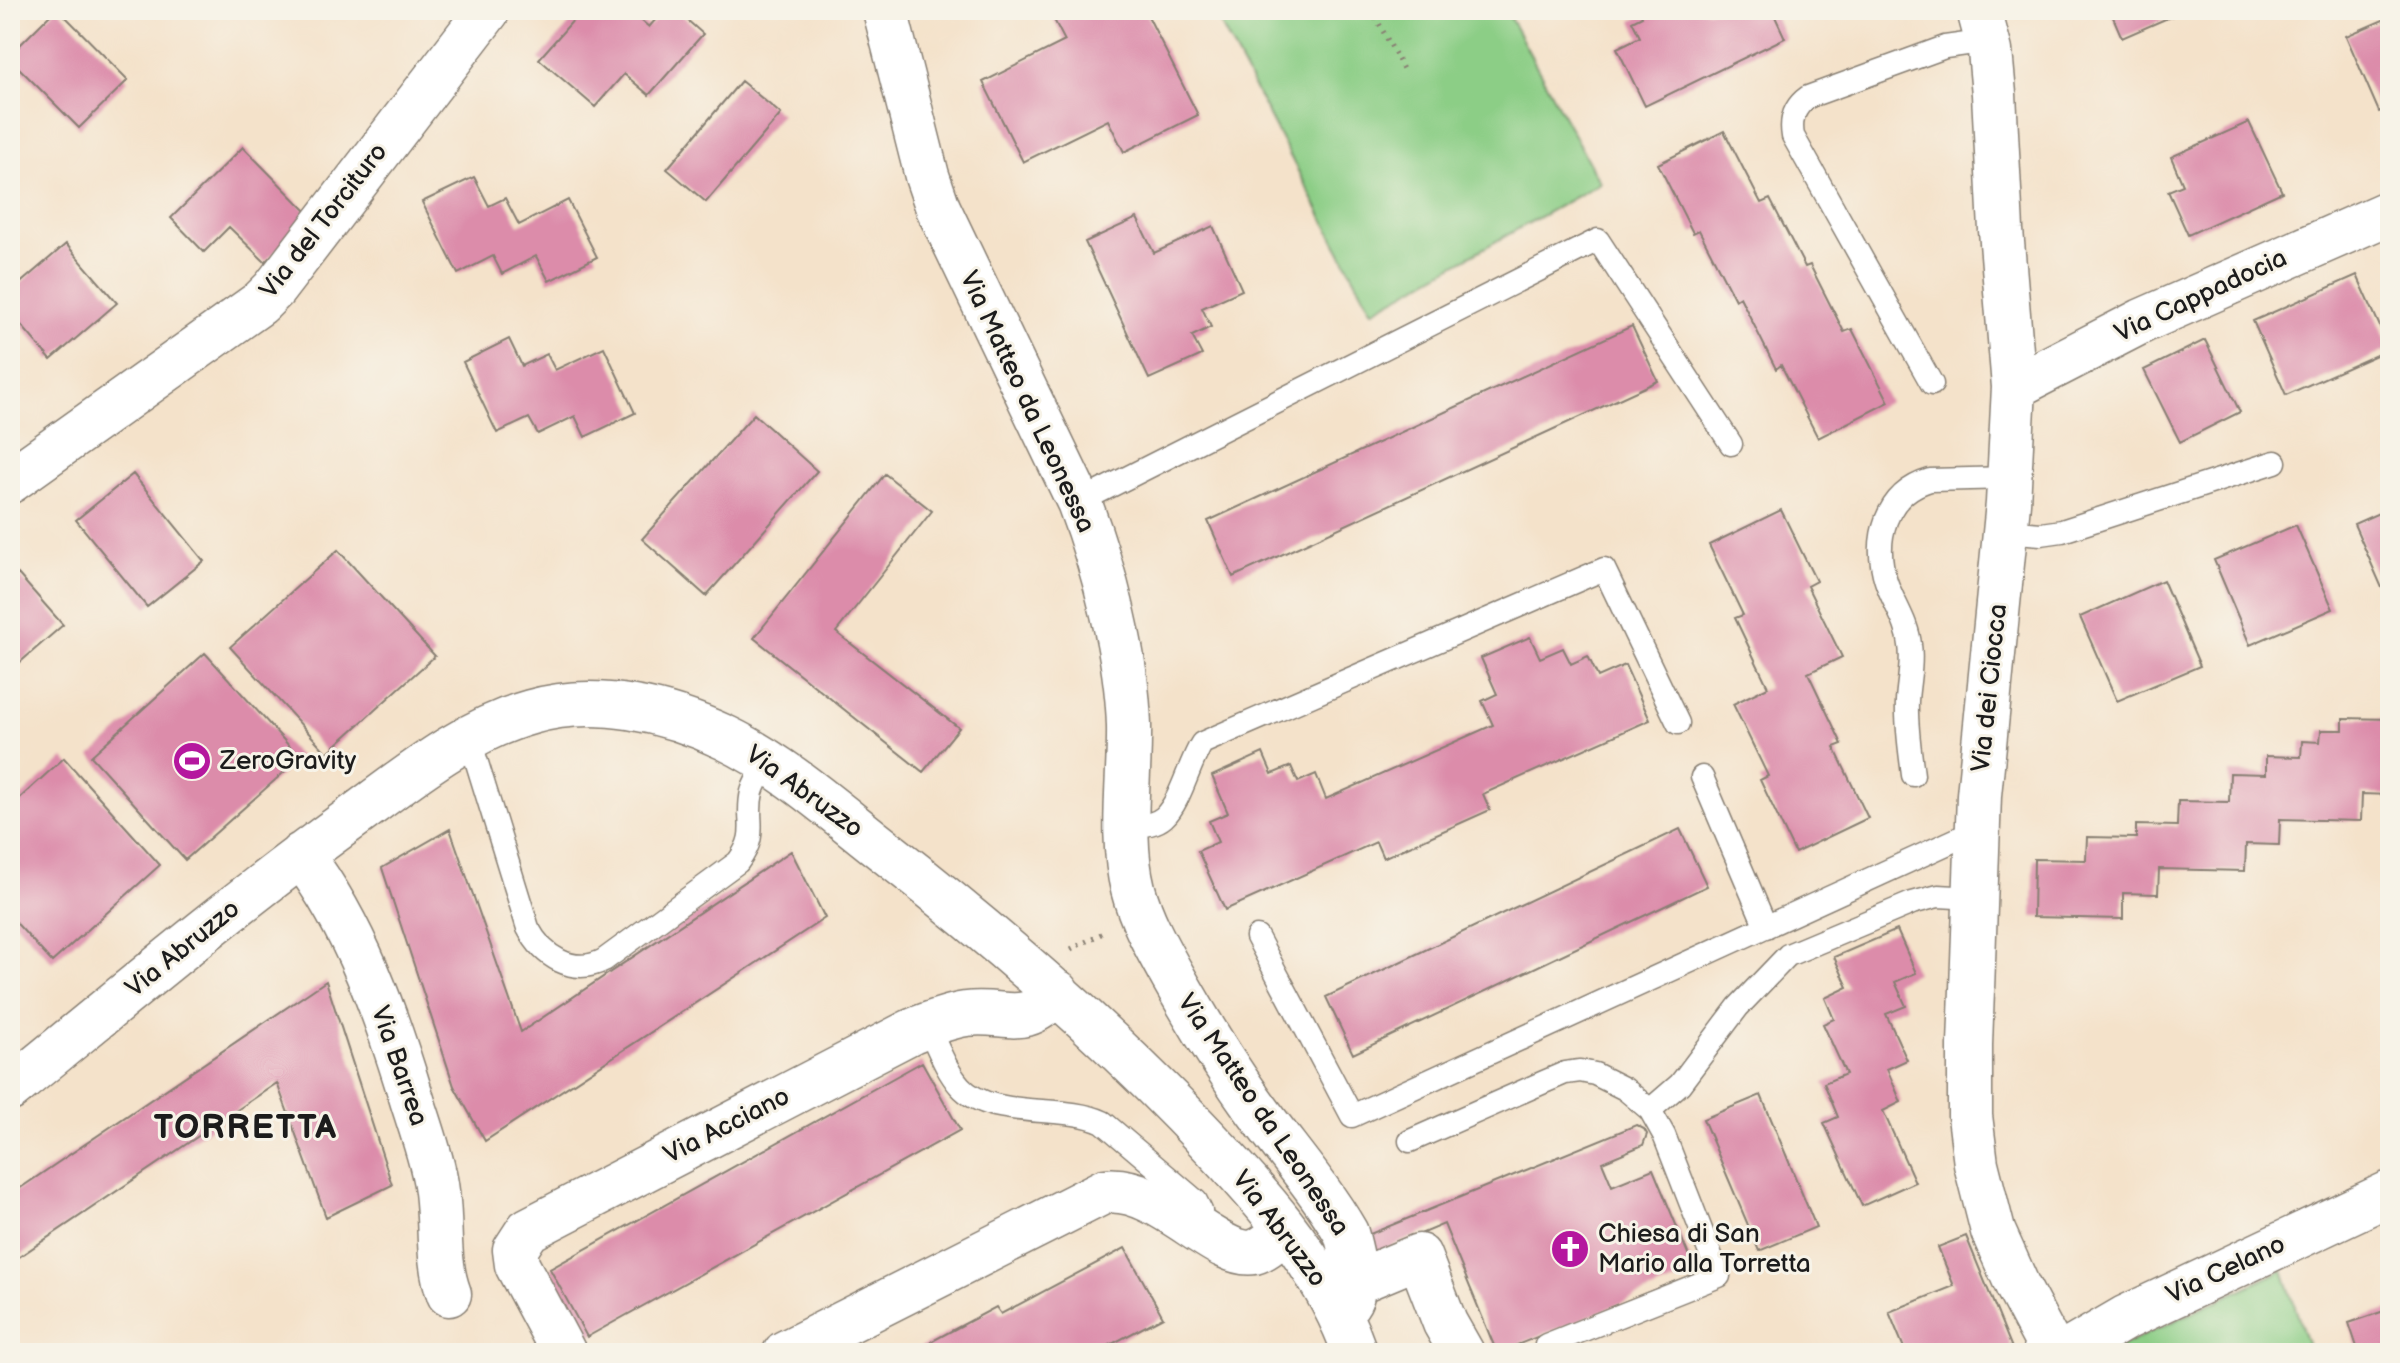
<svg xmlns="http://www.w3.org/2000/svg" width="2400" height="1363" viewBox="0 0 2400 1363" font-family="'Balsamiq Sans',sans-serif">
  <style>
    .green { fill: #8cce86; stroke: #547551; stroke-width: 2 }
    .building { fill: #dc8caa }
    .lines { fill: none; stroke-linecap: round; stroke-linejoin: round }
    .lane-casing { stroke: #887f73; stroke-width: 25 }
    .street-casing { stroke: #887f73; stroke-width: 47 }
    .path { stroke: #887f73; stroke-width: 5; stroke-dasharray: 2 6; stroke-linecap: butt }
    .lane { stroke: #fff; stroke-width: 22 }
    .street { stroke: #fff; stroke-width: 44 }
    .labels { text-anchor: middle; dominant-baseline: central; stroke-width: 6; stroke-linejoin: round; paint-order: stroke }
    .street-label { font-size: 26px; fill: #1c1c1c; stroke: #f7f3e8 }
    .poi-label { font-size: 26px; fill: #1c1c1c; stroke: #f7f3e8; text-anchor: start }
    .district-label { font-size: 34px; font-weight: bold; letter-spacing: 2px; fill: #1c1c1c; stroke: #f7f3e8 }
  </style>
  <rect width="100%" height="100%" fill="#f7f3e8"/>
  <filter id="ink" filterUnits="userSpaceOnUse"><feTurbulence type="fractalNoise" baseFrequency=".0125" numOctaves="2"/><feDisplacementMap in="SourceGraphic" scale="16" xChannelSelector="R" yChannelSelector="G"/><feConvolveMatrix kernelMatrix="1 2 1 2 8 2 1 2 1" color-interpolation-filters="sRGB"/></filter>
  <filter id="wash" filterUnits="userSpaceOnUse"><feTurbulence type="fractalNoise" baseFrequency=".006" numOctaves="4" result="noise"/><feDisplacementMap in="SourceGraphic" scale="32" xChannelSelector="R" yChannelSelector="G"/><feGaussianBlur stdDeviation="1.8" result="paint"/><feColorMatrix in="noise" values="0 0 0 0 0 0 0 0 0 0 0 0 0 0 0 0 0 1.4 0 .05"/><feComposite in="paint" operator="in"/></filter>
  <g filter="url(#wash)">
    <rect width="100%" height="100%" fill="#f4e2ca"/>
    <!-- green -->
    <path class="green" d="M1213 10H1506L1600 183 1372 311Z
      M2283 1270 2310 1353H2108L2119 1347Z"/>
    <g id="blocks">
      <!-- building -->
      <path class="building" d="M55 10H59L128 80 79 128 10 59V55Z
        M582 10H629L649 27 664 10H676L703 34 649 95 624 74 595 107 539 59Z
        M1049 10H1145L1198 115 1124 152 1108 120 1023 162 983 82 1065 41Z
        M1640 10H1772L1785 38 1645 106 1617 48 1640 37 1632 21 1642 16Z
        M2110 10H2186L2122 38Z
        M2390 17V107L2379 112 2346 36Z
        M741 81 781 114 706 202 667 169Z
        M2249 122 2282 192 2188 235 2168 191 2183 185 2171 157Z
        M1724 131 1761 203 1770 199 1805 267 1810 265 1844 332 1852 329 1889 402 1818 438 1781 365 1776 369 1740 297 1735 300 1699 230 1693 233 1658 164Z
        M243 147 311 216 265 262 229 227 204 252 171 218Z
        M474 177 489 206 505 198 519 225 568 200 597 257 549 281 536 256 502 274 493 256 458 274 422 202Z
        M1137 218 1154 253 1213 226 1242 290 1202 308 1211 327 1192 336 1202 355 1149 379 1085 242Z
        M66 244 117 303 51 360 10 312V292Z
        M2357 275 2390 349 2286 395 2253 321Z
        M1632 326 1658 381 1233 577 1208 521Z
        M509 339 522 366 547 354 555 370 604 347 635 413 585 437 575 416 538 434 529 418 497 433 463 362Z
        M2205 340 2240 412 2180 442 2144 370Z
        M754 414 817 471 706 596 642 539Z
        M133 474 204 561 147 607 76 520Z
        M885 474 932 511 836 632 959 728 923 772 754 638Z
        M2390 508V584L2382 588 2354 524Z
        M1781 510 1816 581 1807 586 1842 657 1808 673 1842 744 1834 747 1868 818 1795 853 1760 780 1768 776 1733 704 1768 687 1735 618 1743 615 1709 545Z
        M2296 525 2333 609 2250 645 2214 560Z
        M338 550 435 656 327 753 230 647Z
        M18 574 63 625 10 671V582Z
        M2163 580 2200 666 2117 701 2080 617Z
        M1530 637 1540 658 1563 648 1571 664 1588 656 1598 677 1625 665 1650 720 1483 794 1490 810 1383 858 1376 842 1225 910 1198 851 1218 842 1209 821 1228 813 1212 776 1263 753 1272 774 1291 766 1298 782 1316 774 1326 799 1493 725 1482 701 1497 694 1481 658Z
        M205 653 300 758 185 860 91 756Z
        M2343 718 2390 719V795L2362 794 2361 821 2280 819 2279 845 2246 844 2245 871 2159 869 2158 894 2123 893V919L2033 917 2034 859 2086 860 2087 837 2136 838V825L2177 826 2178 801 2229 802 2230 773 2266 774V756L2301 757 2302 741 2320 742 2321 730H2343Z
        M64 758 160 865 52 962 10 916V807Z
        M450 829 521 1032 791 851 825 918 485 1141 454 1086 382 868Z
        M1680 829 1707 886 1353 1054 1326 997Z
        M1897 930 1916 973 1895 982 1906 1006 1886 1014 1907 1060 1887 1069 1901 1102 1883 1111 1915 1182 1862 1206 1824 1123 1838 1117 1824 1083 1846 1074 1823 1024 1834 1019 1825 998 1848 987 1834 957Z
        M326 981 392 1185 326 1217 277 1083 10 1263V1195Z
        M922 1062 960 1130 587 1337 550 1269Z
        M1761 1095 1816 1227 1759 1251 1703 1119Z
        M1636 1125 1644 1129 1647 1134 1643 1145 1602 1162 1612 1186 1653 1169 1696 1273 1497 1353 1444 1224 1373 1254 1365 1236Z
        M1966 1236 2014 1353H1906L1889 1312 1954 1286 1938 1247Z
        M1125 1248 1163 1317 1095 1353H910L996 1307 1001 1314Z
        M2390 1309V1353H2359L2349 1323Z"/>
    </g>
  </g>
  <g filter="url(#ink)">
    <use href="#blocks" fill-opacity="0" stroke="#887f73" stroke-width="2"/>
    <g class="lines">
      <!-- lane casing -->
      <g class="lane-casing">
        <path id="lane" d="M1932 384 1793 136C1790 119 1794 107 1808 97L1945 47 1988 41
          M1079 502 1598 240 1731 444
          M2005 531 2041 534 2062 531 2275 462
          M469 737 528 928C543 957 573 976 604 960L738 862C760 832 745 821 752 792 755 781 762 771 768 762
          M1913 775C1910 750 1906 726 1907 701 1908 682 1913 664 1910 645 1908 622 1893 603 1886 581 1873 540 1885 493 1930 480L2010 478
          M1702 777 1766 927
          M1127 826C1140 825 1154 826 1164 817 1181 801 1189 763 1202 743L1604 569 1678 723
          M1257 937 1352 1116 1977 830
          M927 1025C937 1045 945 1069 960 1086 991 1121 1062 1103 1103 1122L1196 1201 1201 1211 1194 1226
          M1650 1110 1680 1084 1738 1007 1788 955 1912 903 1938 896 1975 898
          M1410 1141 1544 1082 1565 1073 1580 1071 1595 1074 1625 1089 1650 1110 1664 1135 1719 1276 1546 1345"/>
      </g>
      <!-- street casing -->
      <g class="street-casing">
        <path id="street" d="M885 10 927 176 938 208 1079 502C1104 568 1127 655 1129 726 1130 779 1120 837 1133 889 1141 920 1158 950 1173 977 1199 1023 1226 1068 1257 1110 1287 1151 1321 1190 1346 1233 1353 1258 1364 1297 1338 1312
          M1979 10 1990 51 1994 94 2001 230 2014 387 2008 503 1979 795 1970 1045V1116L1976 1164 1993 1231 2018 1287 2053 1353
          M2014 387 2142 321 2390 212
          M10 481 260 303 274 289 488 10
          M301 855C356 927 387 1017 413 1103 421 1128 430 1153 435 1179 443 1216 435 1257 449 1294
          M10 1089C123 997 234 903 352 818 408 777 463 731 531 712 595 693 667 710 726 738 786 767 837 814 889 854 993 935 1091 1020 1183 1114 1250 1183 1323 1260 1355 1353
          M1354 1283 1419 1256 1445 1323 1462 1353
          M564 1353 517 1265 515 1250 528 1230 912 1031C929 1024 947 1017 966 1014 1008 1009 1023 1030 1057 992
          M785 1353 1105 1191C1160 1184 1217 1260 1254 1252 1265 1249 1276 1238 1285 1231
          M2065 1353 2125 1318 2390 1193"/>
      </g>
      <!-- path -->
      <path class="path" d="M1372 10 1404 71
        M1071 949 1105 932"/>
      <!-- lane -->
      <use href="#lane" class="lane"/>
      <!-- street -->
      <use href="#street" class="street"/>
    </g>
  </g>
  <!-- icons -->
  <defs>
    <g id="stadium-disc" transform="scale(2)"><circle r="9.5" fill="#b5179e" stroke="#f7f3e8"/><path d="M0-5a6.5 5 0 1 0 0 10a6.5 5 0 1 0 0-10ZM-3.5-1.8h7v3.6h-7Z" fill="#fff"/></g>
    <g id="church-disc" transform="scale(2)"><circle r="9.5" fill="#b5179e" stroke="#f7f3e8"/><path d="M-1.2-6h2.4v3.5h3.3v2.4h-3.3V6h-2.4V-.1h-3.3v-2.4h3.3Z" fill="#fff"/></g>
  </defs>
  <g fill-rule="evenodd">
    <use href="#stadium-disc" x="192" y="761"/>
    <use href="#church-disc" x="1570" y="1249"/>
  </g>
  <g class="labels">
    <!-- street labels -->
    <g class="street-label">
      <text transform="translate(324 221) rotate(-52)">Via del Torcituro</text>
      <text transform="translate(2201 296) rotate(-25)">Via Cappadocia</text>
      <text transform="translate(1027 402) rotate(65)">Via Matteo da Leonessa</text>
      <text transform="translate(1990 688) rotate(-84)">Via dei Ciocca</text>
      <text transform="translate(804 792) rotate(36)">Via Abruzzo</text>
      <text transform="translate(183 949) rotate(-39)">Via Abruzzo</text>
      <text transform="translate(399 1066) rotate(71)">Via Barrea</text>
      <text transform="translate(1263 1115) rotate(56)">Via Matteo da Leonessa</text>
      <text transform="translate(727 1126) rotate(-27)">Via Acciano</text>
      <text transform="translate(1279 1229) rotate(53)">Via Abruzzo</text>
      <text transform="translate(2226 1270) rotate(-25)">Via Celano</text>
    </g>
    <!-- poi labels -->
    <g class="poi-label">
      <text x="220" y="761">ZeroGravity</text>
      <text x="1598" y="1234">Chiesa di San<tspan x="1598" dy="30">Mario alla Torretta</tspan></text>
    </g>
    <!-- district labels -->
    <g class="district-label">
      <text x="246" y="1127">TORRETTA</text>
    </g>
  </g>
  <!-- margin -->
  <rect width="2400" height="1363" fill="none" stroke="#f7f3e8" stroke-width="40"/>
</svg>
